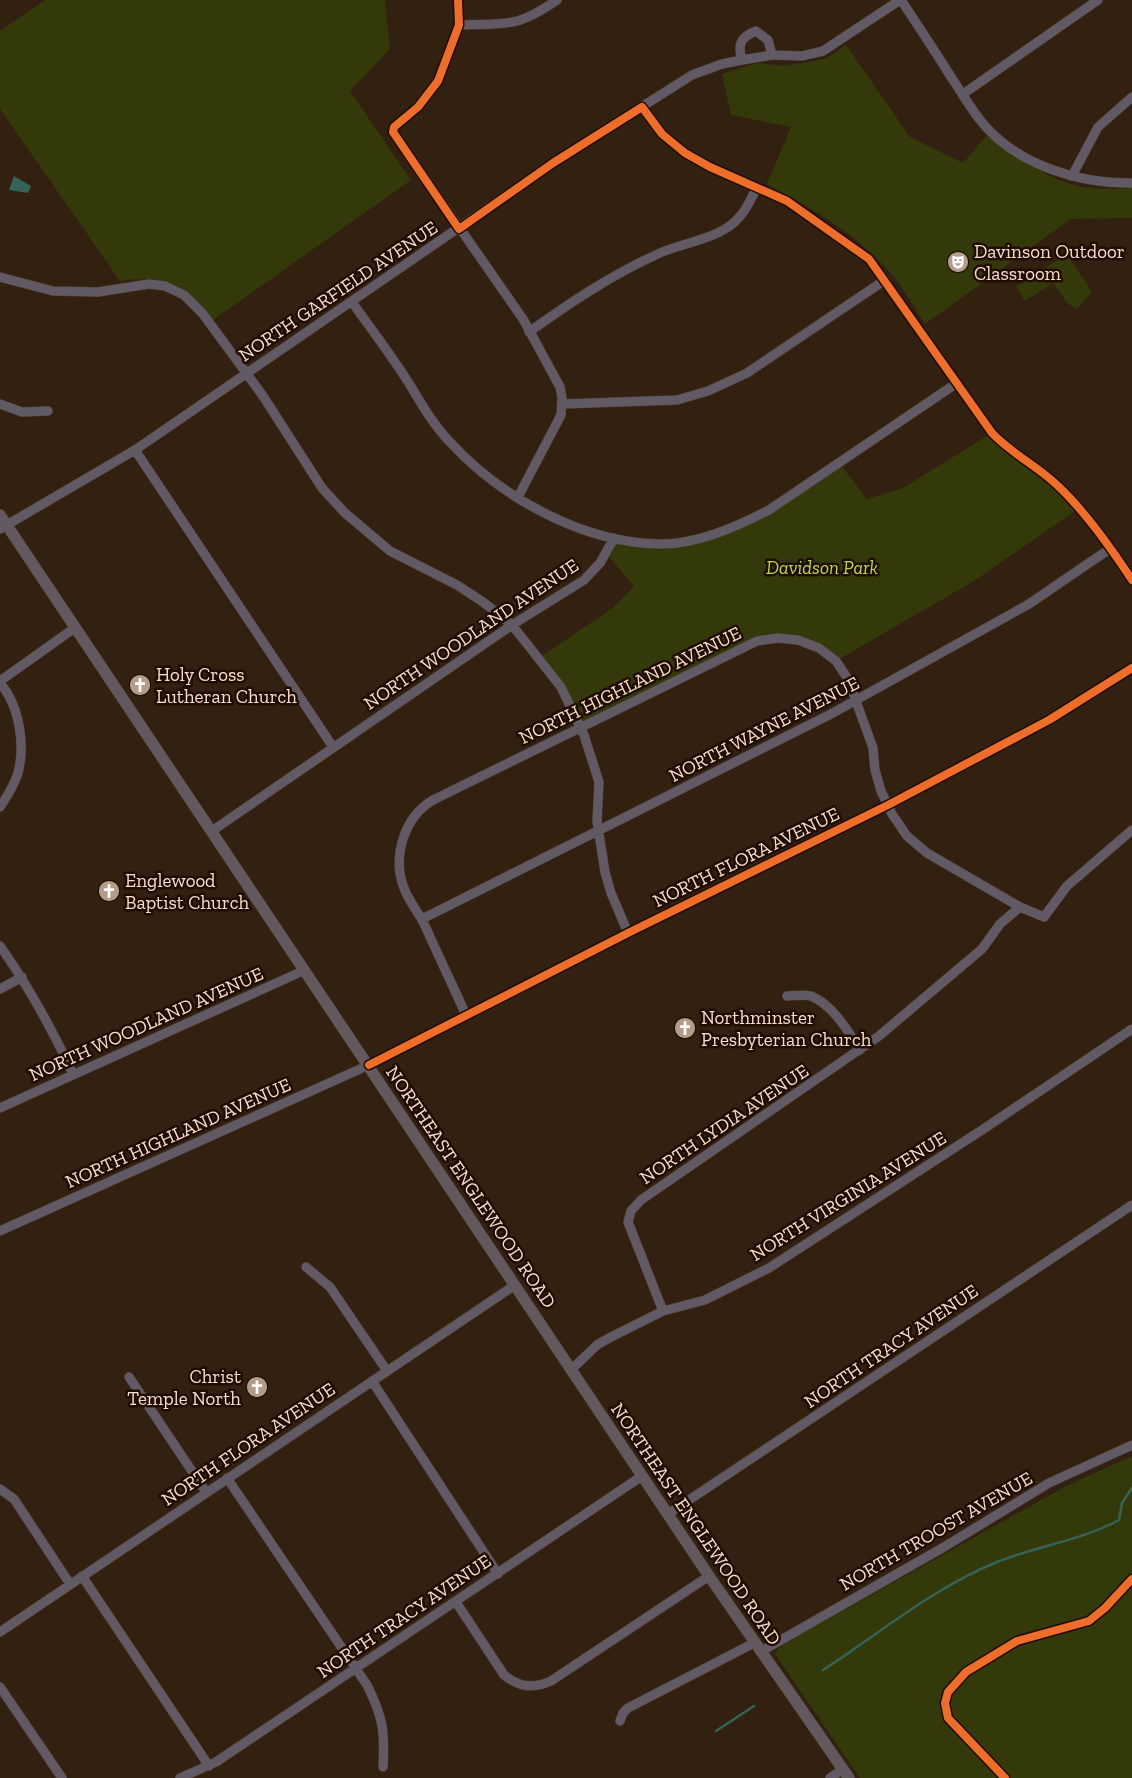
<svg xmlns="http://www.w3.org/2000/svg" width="1132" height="1778" viewBox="0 0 1132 1778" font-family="'Zilla Slab',serif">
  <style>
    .green { fill: #343909 }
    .water { fill: #346358 }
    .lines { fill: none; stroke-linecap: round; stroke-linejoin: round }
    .stream { stroke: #346358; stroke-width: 2.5 }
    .minor-casing { stroke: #4b3b2d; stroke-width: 10 }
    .major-casing { stroke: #4b3b2d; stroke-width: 12 }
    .minor { stroke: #615a64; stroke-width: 9 }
    .major { stroke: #63585e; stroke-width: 11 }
    .cycleway-casing { stroke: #1f0d01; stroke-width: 11 }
    .cycleway { stroke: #ee6e29; stroke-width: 8 }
    .labels { text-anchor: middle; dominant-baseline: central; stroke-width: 5; stroke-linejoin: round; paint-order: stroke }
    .poi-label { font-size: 19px; fill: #f8deca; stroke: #1f0d01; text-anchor: start }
    .street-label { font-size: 19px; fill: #f8deca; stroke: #1f0d01 }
    .park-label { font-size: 19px; font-style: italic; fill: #bedb3d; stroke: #1f0d01 }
  </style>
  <rect width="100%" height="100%" fill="#322111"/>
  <!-- green -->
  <path class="green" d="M45 0H385L390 49 350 91 411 180 213 320C187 287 162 274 120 281L0 109V31Z
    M846 45 910 137 963 163 988 134C1014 154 1042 176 1074 185 1092 190 1114 189 1132 188V218L1071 219 925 324C914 308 905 290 893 276 859 235 813 209 767 184L791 127 731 115 722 74 757 63 784 66 825 59Z
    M1065 255 1068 256 1091 290V293L1077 309 1067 303 1053 283 1025 301 1016 287Z
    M992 433 1044 474 1078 509 974 581 836 661 819 648 778 638 738 650 581 728 539 658 614 607 634 586 606 553 614 538 640 542 685 541 751 519 839 463 867 499 903 488Z
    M1132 1456V1778H860L775 1654 780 1646 1068 1485Z"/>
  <!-- water -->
  <path class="water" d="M14 176 31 186 28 193 9 190Z"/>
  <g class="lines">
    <!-- stream -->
    <path class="stream" d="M823 1670C880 1633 933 1588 997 1562 1037 1546 1080 1541 1119 1520L1122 1503 1132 1488
      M716 1731 754 1706"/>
    <!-- minor casing -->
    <g class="minor-casing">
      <path id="minor" d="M458 0 459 25 438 81 418 107 394 127 393 132 523 319 560 387 562 398 561 415 518 497
        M901 0C919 27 936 53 953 80 964 96 973 113 986 127 1021 166 1081 184 1132 183
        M459 25C507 23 515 29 557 0
        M742 60C737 44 741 37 756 31L768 40 772 55
        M963 94 1098 0
        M642 107 662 134 685 153 710 167 787 201 869 259 992 433C1013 455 1038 466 1058 486 1086 512 1111 548 1132 580
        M1072 176 1098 127 1132 97
        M0 277 53 291 98 292 149 284 165 286 184 295 203 314 263 396 322 488 345 513 390 551 457 585 483 602 512 625 561 687 584 735 599 782 597 821 605 872 611 893 628 933
        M352 302C371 329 392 356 410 385 422 405 433 424 449 441 500 497 581 542 658 544 696 545 736 527 769 510L957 383
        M529 332C571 302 613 274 660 253 683 243 711 240 731 225 744 215 750 201 757 187
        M0 404 22 412 48 411
        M563 404 677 400 708 391 747 373 885 280
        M135 450 333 747
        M0 529 135 450 553 163 692 75 722 64 742 60 772 55 802 56 823 51 900 0
        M0 681 76 627
        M0 683C20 706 26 748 17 776 13 787 6 798 0 807
        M212 831 512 625 584 580 600 563 614 538
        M422 919 831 714 1029 604 1111 548
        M0 946C29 987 52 1029 73 1074
        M0 989 22 977
        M787 996C794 996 804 994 811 996 833 1005 848 1031 860 1050
        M466 1015C453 986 439 957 426 928 420 914 409 902 404 888 392 857 404 817 433 800L757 641 778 638 798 640 819 648 836 661 848 679 873 748 875 770 881 791 892 814 907 836 927 853 1020 907 1044 917 1067 886 1132 830
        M0 1108 305 970
        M0 1231 369 1065 628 933 888 805 1049 720 1132 668
        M306 1267 330 1287 387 1371
        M663 1311 628 1222 631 1211 641 1200 879 1036 982 949 1000 924 1020 907
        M572 1369 597 1345 609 1338 663 1311 705 1300 769 1268 982 1130 1132 1029
        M129 1377 206 1492
        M372 1381 498 1574
        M227 1478 367 1685C383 1717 385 1731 383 1767
        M0 1489 14 1499 70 1584
        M668 1514 1132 1205
        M82 1576 209 1766
        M456 1602 504 1675C519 1687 533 1689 551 1681L709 1576
        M0 1632 515 1285
        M760 1652 944 1547 1049 1483 1132 1445
        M0 1687 62 1778
        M620 1721 623 1713 628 1708 754 1643
        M180 1778 216 1762 642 1476
        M830 1778 843 1769"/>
    </g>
    <!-- major casing -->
    <g class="major-casing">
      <path id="major" d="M0 515 709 1576 849 1778"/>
    </g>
    <!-- minor -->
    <use href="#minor" class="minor"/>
    <!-- major -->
    <use href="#major" class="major"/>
    <!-- cycleway casing -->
    <g class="cycleway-casing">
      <path id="cycleway" d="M458 0 459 25 438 81 418 107 394 127 393 132 459 229 553 163 642 107 662 134 685 153 710 167 787 201 869 259 992 433C1013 455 1038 466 1058 486 1086 512 1111 548 1132 580
        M369 1065 628 933 888 805 1049 720 1132 668
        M1005 1778 948 1718 945 1703 948 1692 966 1672 1017 1641 1089 1621 1105 1608 1132 1579"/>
    </g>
    <!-- cycleway -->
    <use href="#cycleway" class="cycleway"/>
  </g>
  <!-- icons -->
  <defs>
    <g id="theatre-disc" transform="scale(1.125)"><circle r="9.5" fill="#b39c89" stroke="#1f0d01"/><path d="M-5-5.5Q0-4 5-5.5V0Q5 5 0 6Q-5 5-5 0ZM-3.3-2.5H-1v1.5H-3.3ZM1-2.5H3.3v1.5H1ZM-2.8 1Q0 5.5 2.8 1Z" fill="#fff"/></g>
    <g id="church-disc" transform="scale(1.125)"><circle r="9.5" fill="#b39c89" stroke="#1f0d01"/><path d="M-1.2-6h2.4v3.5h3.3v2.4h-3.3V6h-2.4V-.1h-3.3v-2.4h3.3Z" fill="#fff"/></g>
  </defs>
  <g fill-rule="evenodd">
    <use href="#theatre-disc" x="958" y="262"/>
    <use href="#church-disc" x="140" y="685"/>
    <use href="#church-disc" x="109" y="891"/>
    <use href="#church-disc" x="685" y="1028"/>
    <use href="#church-disc" x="257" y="1387"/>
  </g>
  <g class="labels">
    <!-- poi labels -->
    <g class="poi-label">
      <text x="974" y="251">Davinson Outdoor<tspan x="974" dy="22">Classroom</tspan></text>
      <text x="156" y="674">Holy Cross<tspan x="156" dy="22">Lutheran Church</tspan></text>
      <text x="125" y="880">Englewood<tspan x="125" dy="22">Baptist Church</tspan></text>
      <text x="701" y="1017">Northminster<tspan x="701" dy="22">Presbyterian Church</tspan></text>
      <text x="241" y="1376" text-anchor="end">Christ<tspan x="241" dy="22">Temple North</tspan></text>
    </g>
    <!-- street labels -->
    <g class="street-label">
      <text transform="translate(338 291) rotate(-34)">NORTH GARFIELD AVENUE</text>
      <text transform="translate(471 634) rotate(-34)">NORTH WOODLAND AVENUE</text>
      <text transform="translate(630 685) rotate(-26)">NORTH HIGHLAND AVENUE</text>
      <text transform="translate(764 729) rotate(-27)">NORTH WAYNE AVENUE</text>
      <text transform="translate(746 857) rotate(-26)">NORTH FLORA AVENUE</text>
      <text transform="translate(146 1024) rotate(-24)">NORTH WOODLAND AVENUE</text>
      <text transform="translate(724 1124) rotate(-34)">NORTH LYDIA AVENUE</text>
      <text transform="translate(178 1133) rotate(-24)">NORTH HIGHLAND AVENUE</text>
      <text transform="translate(471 1187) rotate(56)">NORTHEAST ENGLEWOOD ROAD</text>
      <text transform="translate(848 1196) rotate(-32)">NORTH VIRGINIA AVENUE</text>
      <text transform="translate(891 1346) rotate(-34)">NORTH TRACY AVENUE</text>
      <text transform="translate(248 1444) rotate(-34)">NORTH FLORA AVENUE</text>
      <text transform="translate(696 1524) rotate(56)">NORTHEAST ENGLEWOOD ROAD</text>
      <text transform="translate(936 1531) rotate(-30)">NORTH TROOST AVENUE</text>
      <text transform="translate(404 1616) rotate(-34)">NORTH TRACY AVENUE</text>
    </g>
    <!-- park labels -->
    <g class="park-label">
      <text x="822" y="567">Davidson Park</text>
    </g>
  </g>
</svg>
